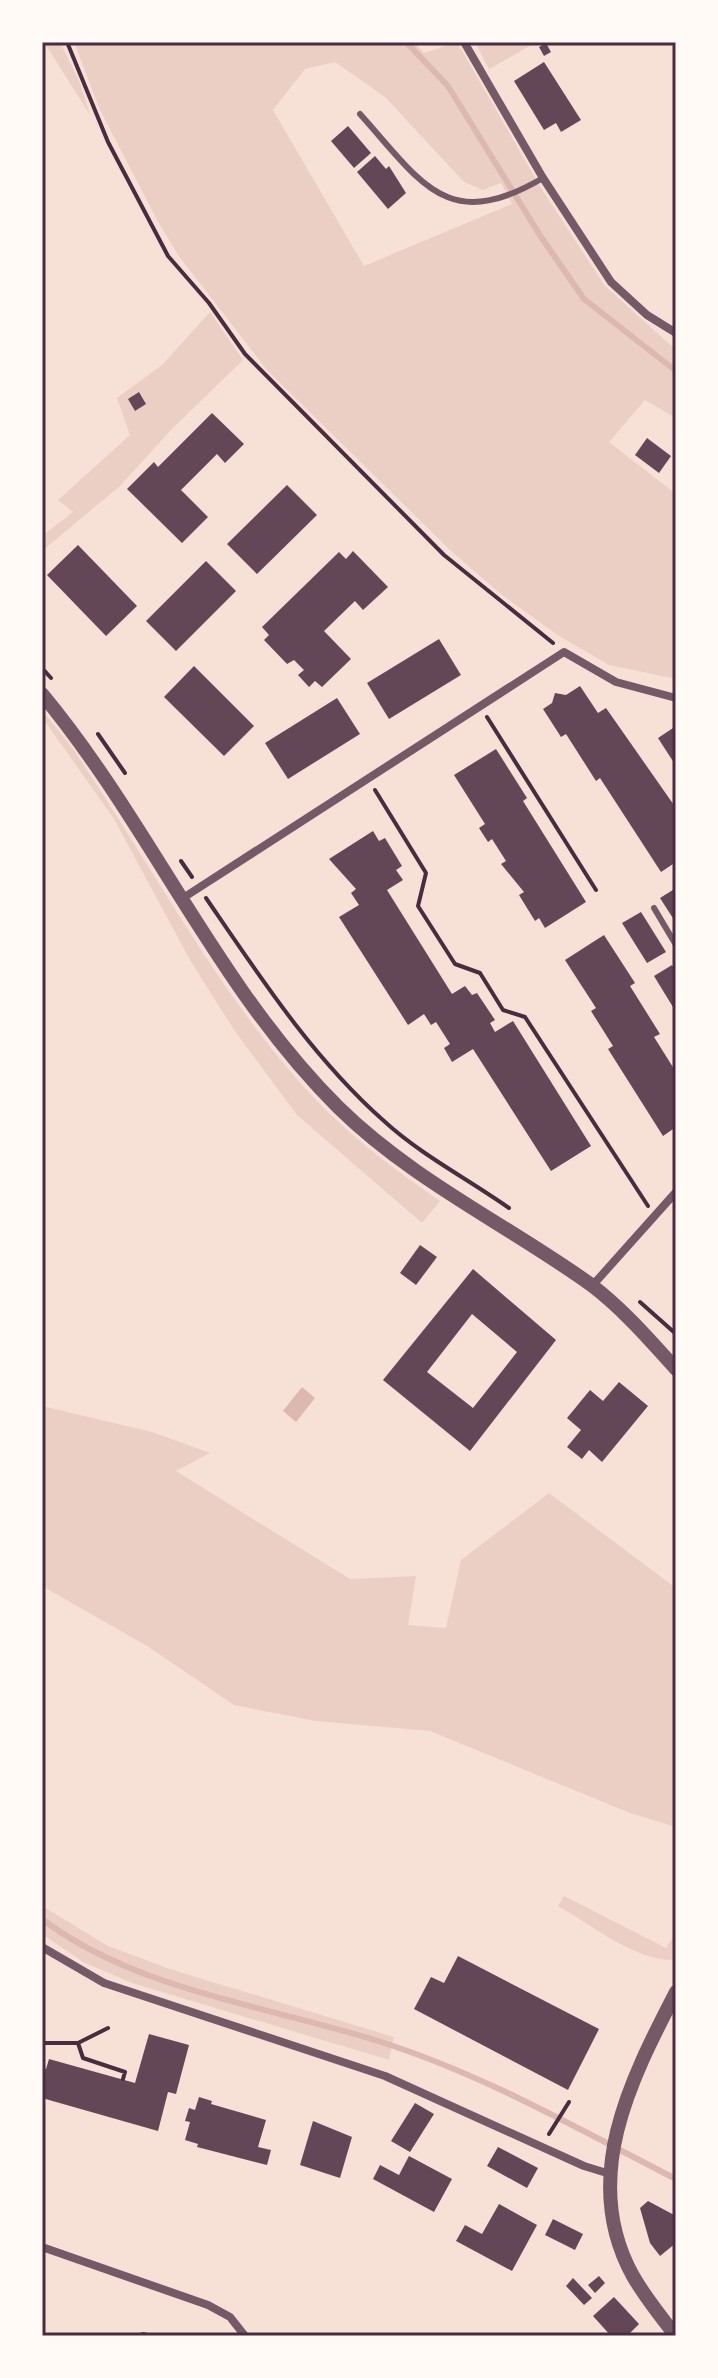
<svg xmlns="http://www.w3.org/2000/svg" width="718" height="2378" viewBox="0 0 718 2378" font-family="Roboto,sans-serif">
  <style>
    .green { fill: #ebcfc5; fill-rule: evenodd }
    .water { fill: #dcb8b0 }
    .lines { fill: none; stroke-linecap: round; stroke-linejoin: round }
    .stream { stroke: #dcb8b0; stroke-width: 6 }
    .building { fill: #644757; fill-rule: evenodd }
    .path { stroke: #4a2c40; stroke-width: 4 }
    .service { stroke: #755966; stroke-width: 6 }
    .minor { stroke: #755966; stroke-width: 8 }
    .tertiary { stroke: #755966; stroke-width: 14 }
    .neatline { fill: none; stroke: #4a2c40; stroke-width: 3 }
  </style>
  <rect width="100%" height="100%" fill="#f7e1d7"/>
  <!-- green -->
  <path class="green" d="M44 42H60L80 83 90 115Z
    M74 42H414L424 53 457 42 541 188 605 286 676 350V418L645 400 609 442 676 494V679L609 665 559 636 502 595 451 551 267 370 178 255 157 220 99 108ZM335 62 385 97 464 182 483 190 501 183 512 204 364 266 273 110 305 69Z
    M475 42H537L489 69Z
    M210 312 243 360 171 430 120 486 42 551V536L73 512 58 500 130 435 117 398 162 365Z
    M42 710 73 749C152 865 218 995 314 1098 352 1138 395 1170 440 1201L422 1223 297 1115 234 1030 190 960 114 819 42 717Z
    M42 1406 152 1432 210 1453 176 1471 350 1579 416 1576 408 1625 446 1628 461 1560 549 1493 676 1588V1827L630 1813 430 1731 316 1721 234 1705 147 1646 42 1586Z
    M564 1896 666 1948 676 1932V1960C636 1962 592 1925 558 1906Z
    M42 1906 108 1946 173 1970 394 2037 389 2060 132 1983 83 1962 42 1934Z"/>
  <!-- water -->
  <path class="water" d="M302 1387 315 1398 296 1422 283 1411Z"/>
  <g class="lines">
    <!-- stream -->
    <path class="stream" d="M406 42 448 86 541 237 584 299 676 371
      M42 1919C135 1990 268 2006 378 2041 483 2074 578 2129 676 2179"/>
  </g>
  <!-- building -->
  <path class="building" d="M546 43 551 52 544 56 539 47Z
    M544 62 581 120 561 132 556 123 544 130 514 81Z
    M348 126 371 153 354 168 331 141Z
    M375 156 386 169 389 166 406 193 388 209 357 172Z
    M139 392 146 404 135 411 128 399Z
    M212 413 244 444 225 463 217 454 181 490 208 517 182 543 127 489 154 462 158 467Z
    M647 438 671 456 659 473 635 455Z
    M287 485 317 515 257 574 227 544Z
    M78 545 137 606 106 636 47 575Z
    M353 551 388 587 363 610 355 601 324 631 351 659 322 687 315 681 309 687 298 675 304 670 294 660 287 664 264 640 269 635 262 627 339 552 346 559Z
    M206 561 236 591 176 651 146 621Z
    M439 639 461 675 389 719 367 683Z
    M194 666 254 726 224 756 164 697Z
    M580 686 598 713 606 708 676 808V862L661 872 600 778 596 781 566 734 561 737 543 709 552 703 555 693 566 695Z
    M337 698 360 734 288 779 265 743Z
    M676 726V766L658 738Z
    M496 749 527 798 523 801 586 902 545 928 539 918 535 921 519 895 524 892 501 864 506 861 492 839 488 842 479 828 485 824 454 775Z
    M373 831 379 841 385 838 402 866 396 870 403 880 387 890 452 994 465 986 472 995 477 993 495 1020 490 1023 495 1032 513 1021 591 1146 551 1171 473 1049 452 1062 444 1048 450 1044 436 1022 431 1025 424 1014 408 1025 339 917 359 905 351 893 356 889 329 859Z
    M676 888V923L660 898Z
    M641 912 666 952 647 963 622 923Z
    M604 935 635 983 630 986 660 1034 654 1037 676 1072V1127L663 1136 608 1049 613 1046 591 1011 596 1008 565 960Z
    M672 965 676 972V1012L654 976Z
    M420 1245 437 1257 416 1285 400 1273Z
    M473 1269 556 1340 470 1451 383 1380ZM472 1314 517 1352 473 1408 427 1372Z
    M619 1382 648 1406 602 1462 589 1450 582 1459 567 1447 581 1430 567 1418 590 1390 603 1401Z
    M458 1956 599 2029 568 2090 414 2009 431 1977 444 1983Z
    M149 2034 189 2045 176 2094 168 2092 158 2131 42 2098V2068L46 2069 49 2059 135 2083Z
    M199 2097 212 2101 211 2104 266 2120 258 2147 271 2150 267 2165 197 2147 198 2144 185 2140 190 2122 185 2121 189 2108 195 2110Z
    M415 2103 434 2114 410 2152 391 2141Z
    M313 2121 352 2137 340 2178 300 2165Z
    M498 2147 538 2168 527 2188 487 2166Z
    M409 2156 452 2179 434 2212 373 2179 380 2165 399 2175Z
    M648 2201 676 2216V2243L660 2256 650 2243 640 2208Z
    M499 2204 537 2225 512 2271 456 2241 465 2225 482 2234Z
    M553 2219 583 2234 575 2250 545 2235Z
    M599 2276 605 2283 595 2293 588 2285Z
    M573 2278 592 2298 584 2305 566 2286Z
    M614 2297 639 2324 627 2336H611L593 2316Z"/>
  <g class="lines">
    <!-- path -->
    <path class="path" d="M67 42 108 142 168 256 209 303 245 354 444 555 553 643
      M42 668 51 678
      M487 717 596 890
      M98 734 125 773
      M375 790 426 873 418 906 455 964 480 973 503 1010 525 1017 648 1206
      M181 861 192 877
      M206 898C260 977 312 1057 384 1121 421 1155 468 1179 509 1208
      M640 1302 676 1334
      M42 2043H78L108 2028
      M78 2043 83 2058 125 2072 123 2079
      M549 2134 569 2102"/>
    <!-- service -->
    <path class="service" d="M360 114C422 183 447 234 543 178
      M654 908 676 945"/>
    <!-- minor -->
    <path class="minor" d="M464 42 543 178 611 282 647 315 676 333
      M183 898 564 652 616 682 676 698
      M592 1286 676 1192
      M42 1947 104 1983 385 2076 584 2166 610 2174
      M42 2247 208 2305 230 2317 245 2336
      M143 2336H144"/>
    <!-- tertiary -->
    <path class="tertiary" d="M42 694C150 824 217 987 338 1107 412 1180 506 1224 590 1284 622 1308 649 1339 676 1369
      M676 1992C631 2079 579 2179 633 2276 645 2297 661 2317 676 2336"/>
  </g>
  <!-- border -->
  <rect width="718" height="2378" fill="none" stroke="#fffaf5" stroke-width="88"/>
  <rect x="44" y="44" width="630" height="2290" class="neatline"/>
</svg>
